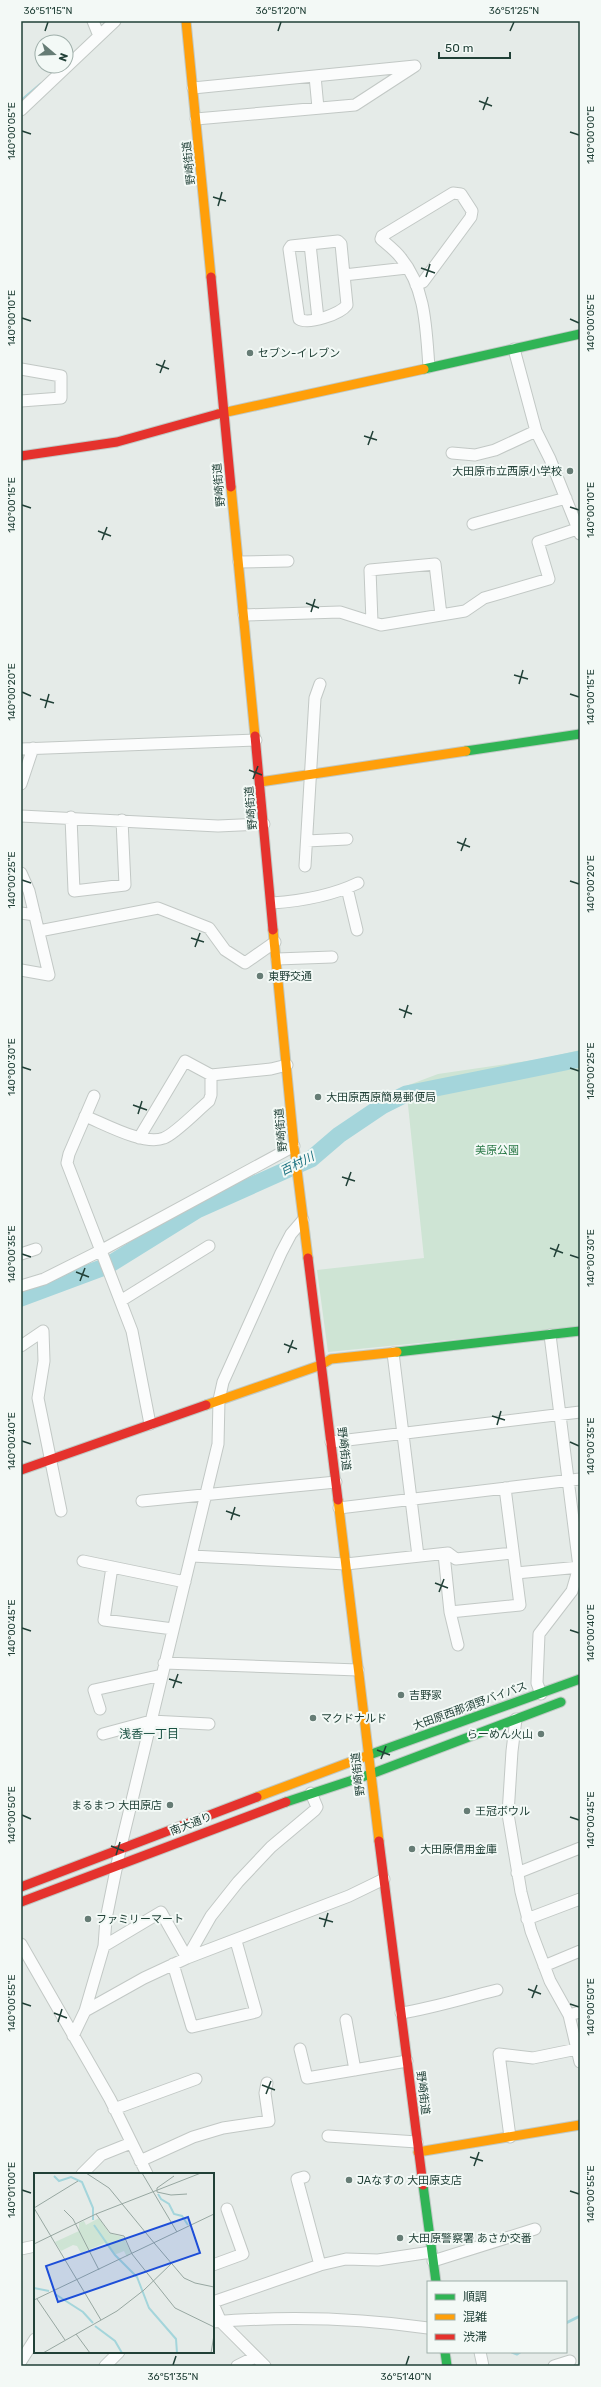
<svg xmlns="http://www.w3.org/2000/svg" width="601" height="2387" viewBox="0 0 601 2387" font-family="Rubik,'Noto Sans JP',sans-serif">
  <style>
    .green { fill: #cee4d4 }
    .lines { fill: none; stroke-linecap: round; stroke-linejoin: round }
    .stream { stroke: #a4d5db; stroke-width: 3 }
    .river { stroke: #a4d5db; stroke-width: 17 }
    .street-casing { stroke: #c2c8c5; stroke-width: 13 }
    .fast-casing { stroke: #c0c9c5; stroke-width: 11 }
    .slow-casing { stroke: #c0c9c5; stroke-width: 11 }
    .jam-casing { stroke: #c0c9c5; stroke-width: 11 }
    .street { stroke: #fbfcfc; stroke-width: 11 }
    .fast { stroke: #30b455; stroke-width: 9 }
    .slow { stroke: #ff9f0a; stroke-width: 9 }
    .jam { stroke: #e5322d; stroke-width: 9 }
    .ticks { fill: none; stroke: #214037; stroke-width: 1.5 }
    .poi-dot { fill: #667c75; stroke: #f3f9f6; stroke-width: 1.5 }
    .labels { text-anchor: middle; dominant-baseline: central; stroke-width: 4; stroke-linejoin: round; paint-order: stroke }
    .street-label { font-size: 11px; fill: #214037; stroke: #f3f9f6 }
    .poi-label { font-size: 11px; fill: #214037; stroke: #f3f9f6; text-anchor: start }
    .park-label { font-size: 11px; fill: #297846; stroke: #f3f9f6 }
    .water-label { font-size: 12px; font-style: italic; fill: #18707f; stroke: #f3f9f6 }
    .neighbourhood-label { font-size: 12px; fill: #1c5344; stroke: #f3f9f6 }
    .inset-river { fill: none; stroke: #a4d5db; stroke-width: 2 }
    .inset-road { fill: none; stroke: #97a7a1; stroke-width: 1 }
    .view { fill: #1d4ed8; fill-opacity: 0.15; stroke: #1d4ed8; stroke-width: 2 }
    .inset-edge { fill: none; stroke: #214037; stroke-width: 2 }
    .neatline { fill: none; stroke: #214037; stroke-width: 1.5 }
    .ticks-label { font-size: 10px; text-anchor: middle; fill: #214037 }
  </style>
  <rect width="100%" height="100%" fill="#e5ebe8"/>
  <!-- green -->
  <path class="green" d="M580 1050V1327L328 1352 317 1270 424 1258 406 1086 438 1074 541 1059Z"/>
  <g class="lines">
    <!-- stream -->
    <path class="stream" d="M21 101 41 84
      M566 2323 580 2316
      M512 2352 517 2354 520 2352"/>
    <!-- river -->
    <path class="river" d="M21 1298 107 1266 197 1210 311 1159 339 1135 382 1106 406 1094 580 1059"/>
    <!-- street casing -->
    <g class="street-casing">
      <path id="street" d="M93 21 99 36
        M315 76 318 108
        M193 88 415 66 355 105 196 119
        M21 110 115 21
        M310 244 318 319
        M344 275 347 305C340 314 309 325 299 319L289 249 291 246 338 241 341 244 344 275 407 268
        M416 285 423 282 471 217 472 211 461 194 453 193 382 236 381 239C388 245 396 251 401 258 426 288 426 330 429 367
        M514 349 536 431 550 459 580 534
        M21 369 61 376V398L21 401
        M452 453 475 455 495 450 536 431
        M473 524 566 498
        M239 562 288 561
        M244 615 340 612 381 625 465 611 484 598 549 579 538 542 577 529
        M372 622 370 570 435 564 441 615
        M21 749 256 740
        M21 784 33 748
        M21 816 218 826 264 824
        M71 817 74 891 125 885 122 820
        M307 841 347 839
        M305 866 315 698 320 684
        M21 873 29 891 49 975 21 970
        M347 888 357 930
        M272 903C301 901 331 896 358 883
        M21 913 35 915
        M39 931 158 908 209 928 225 950 245 963 275 942
        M277 959 332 957
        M94 1096 69 1154 67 1163 132 1331 150 1424
        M85 1116C105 1124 144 1146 164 1138 175 1134 198 1110 209 1101L211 1095V1075
        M139 1138 185 1061 211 1075 271 1069 287 1065
        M21 1254 36 1249
        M21 1286 44 1279 102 1250 294 1146
        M122 1300 209 1246
        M21 1346 43 1331 44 1361 38 1398 61 1511
        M393 1353 418 1556
        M331 1442 580 1412
        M142 1501 336 1482
        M339 1508 580 1479
        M444 1554 450 1612 458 1645
        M192 1556 346 1564 448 1553 456 1559 513 1553
        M83 1561 185 1582
        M112 1567 104 1620 173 1629
        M516 1573 580 1567
        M450 1612 520 1605 505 1488
        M164 1663 358 1670
        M541 1694 537 1683 539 1634 572 1591 579 1567 550 1335
        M100 1709 94 1690 162 1675
        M516 1719 512 1751 508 1814 521 1892 531 1931 550 1981 569 2015 580 2062
        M103 1734 151 1721 209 1724
        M517 1873 580 1848
        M527 1919 580 1899
        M21 1944 110 2099 147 2174
        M104 1946 161 1912 187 1958 349 1896 384 1879
        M173 1964 192 2027 256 2012 236 1941
        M544 1966 580 1951
        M85 2011 144 1978 187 1958 211 1916 238 1882 271 1847 315 1810 317 1807 311 1793
        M401 2013C433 2008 464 1998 497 1990
        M569 2015 580 2012
        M346 2020 355 2070
        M73 2036 85 2011 104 1946 106 1919 120 1850 218 1444 219 1400 223 1382 281 1253 291 1234 303 1220
        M300 2049 307 2078 407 2061
        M114 2109 196 2079
        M328 2136 417 2142
        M510 2137 499 2054 533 2058 577 2049
        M140 2161 193 2137 223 2128 269 2121 265 2093 267 2083
        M82 2174 101 2155 131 2143
        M304 2177 297 2179 320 2265
        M21 2249 35 2246
        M433 2261 535 2229
        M213 2265 243 2254 227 2209
        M213 2302 320 2265 346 2259 378 2260 431 2252
        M213 2304 221 2322 265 2366
        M213 2322C284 2316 358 2318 428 2328
        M480 2352 483 2366
        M21 2361 35 2339
        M105 2366 119 2352
        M237 2366 255 2357
        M554 2366 570 2361"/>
    </g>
    <!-- fast casing -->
    <g class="fast-casing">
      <path id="fast" d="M424 369 580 334
        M466 751 580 734
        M397 1352 580 1331
        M369 1755 580 1679
        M371 1774 561 1702
        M286 1802 371 1774
        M423 2185 436 2282
        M445 2352 447 2366"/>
    </g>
    <!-- slow casing -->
    <g class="slow-casing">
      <path id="slow" d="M186 21 211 277
        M218 414 424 369
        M231 487 255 736
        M260 782 466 751
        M273 930 294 1146 308 1258
        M206 1405 321 1365 331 1359 397 1352
        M338 1500 379 1841
        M257 1797 369 1755
        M418 2152 580 2125"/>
    </g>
    <!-- jam casing -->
    <g class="jam-casing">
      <path id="jam" d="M211 277 231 487
        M21 456 117 442 218 414
        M255 736 273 930
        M308 1258 338 1500
        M21 1470 206 1405
        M379 1841 423 2185
        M21 1887 257 1797
        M21 1902 286 1802"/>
    </g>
    <!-- street -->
    <use href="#street" class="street"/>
    <!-- fast -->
    <use href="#fast" class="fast"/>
    <!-- slow -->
    <use href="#slow" class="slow"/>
    <!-- jam -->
    <use href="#jam" class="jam"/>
  </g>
  <!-- ticks -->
  <path class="ticks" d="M45 31 48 22M278 31 281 22M510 31 514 22M479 101 492 106M483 110 488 97M22 131 31 134M570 132 579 135M213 197 226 201M218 206 222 192M421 268 435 273M426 277 430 264M22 318 31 321M570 319 579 323M156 364 169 369M160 373 165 360M364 436 377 440M368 445 373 431M22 505 31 508M570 507 579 510M98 531 111 536M102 540 107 527M306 603 319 608M311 612 315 599M514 675 528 679M519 684 523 670M22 692 31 696M570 694 579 697M40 699 54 703M45 708 49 694M249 770 262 775M253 779 258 766M457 842 470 847M461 851 466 838M22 880 31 883M570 881 579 884M191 938 204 942M195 947 200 933M399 1009 412 1014M404 1018 408 1005M22 1067 31 1070M570 1068 579 1071M133 1105 147 1110M138 1114 142 1101M342 1177 355 1181M346 1186 351 1172M550 1248 563 1253M22 1254 31 1257M570 1255 579 1258M554 1257 559 1244M76 1272 89 1277M80 1281 85 1268M284 1344 297 1349M288 1353 293 1340M492 1416 505 1420M497 1425 501 1411M22 1441 31 1444M570 1442 579 1446M226 1511 240 1516M231 1520 235 1507M435 1583 448 1588M439 1592 444 1579M22 1628 31 1631M570 1630 579 1633M169 1679 182 1683M173 1688 178 1674M377 1750 390 1755M381 1759 386 1746M22 1815 31 1819M570 1817 579 1820M111 1846 124 1851M116 1855 120 1842M319 1918 333 1922M324 1927 328 1913M528 1989 541 1994M532 1998 537 1985M22 2003 31 2006M570 2004 579 2007M54 2013 67 2018M58 2022 62 2009M262 2085 275 2090M266 2094 271 2081M470 2157 483 2161M474 2166 479 2152M22 2190 31 2193M570 2191 579 2194M173 2365 176 2356M406 2365 409 2356"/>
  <!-- markers -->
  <g class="poi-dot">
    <circle cx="250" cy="353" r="4"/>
    <circle cx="570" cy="471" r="4"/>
    <circle cx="260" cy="976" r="4"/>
    <circle cx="318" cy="1097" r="4"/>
    <circle cx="401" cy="1695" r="4"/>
    <circle cx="313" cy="1718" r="4"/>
    <circle cx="541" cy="1734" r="4"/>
    <circle cx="170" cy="1805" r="4"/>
    <circle cx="467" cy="1811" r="4"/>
    <circle cx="412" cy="1849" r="4"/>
    <circle cx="88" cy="1919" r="4"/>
    <circle cx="349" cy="2180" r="4"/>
    <circle cx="400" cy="2238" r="4"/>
  </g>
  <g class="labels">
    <!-- street labels -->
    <g class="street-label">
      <text transform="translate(189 163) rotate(-96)">野崎街道</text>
      <text transform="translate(219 485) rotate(-95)">野崎街道</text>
      <text transform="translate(251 808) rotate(-95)">野崎街道</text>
      <text transform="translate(281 1130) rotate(-95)">野崎街道</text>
      <text transform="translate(344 1449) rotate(83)">野崎街道</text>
      <text transform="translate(470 1706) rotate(-20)">大田原西那須野バイパス</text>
      <text transform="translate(358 1774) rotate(-97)">野崎街道</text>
      <text transform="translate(191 1824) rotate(-21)">南大通り</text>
      <text transform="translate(423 2093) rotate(83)">野崎街道</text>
    </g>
    <!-- poi labels -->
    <g class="poi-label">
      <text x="258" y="353">セブン-イレブン</text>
      <text x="562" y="471" text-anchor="end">大田原市立西原小学校</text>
      <text x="268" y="976">東野交通</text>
      <text x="326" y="1097">大田原西原簡易郵便局</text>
      <text x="409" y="1695">吉野家</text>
      <text x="321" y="1718">マクドナルド</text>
      <text x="533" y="1734" text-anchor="end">らーめん火山</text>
      <text x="162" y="1805" text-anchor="end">まるまつ 大田原店</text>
      <text x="475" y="1811">王冠ボウル</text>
      <text x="420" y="1849">大田原信用金庫</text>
      <text x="96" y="1919">ファミリーマート</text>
      <text x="357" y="2180">JAなすの 大田原支店</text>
      <text x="408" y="2238">大田原警察署 あさか交番</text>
    </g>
    <!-- park labels -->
    <g class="park-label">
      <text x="497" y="1150">美原公園</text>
    </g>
    <!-- water labels -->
    <g class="water-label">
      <text transform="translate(297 1164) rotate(-27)">百村川</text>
    </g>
    <!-- neighbourhood labels -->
    <g class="neighbourhood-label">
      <text x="149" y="1734">浅香一丁目</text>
    </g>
  </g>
  <!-- overview -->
  <g transform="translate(34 2173)">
    <rect width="180" height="180" fill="#e5ebe8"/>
    <path d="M65 45 75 60 89 64 97 79 93 84 90 78 80 82 71 70 47 80 43 73 39 72 27 78 21 69 45 58V50L50 48 52 52Z" fill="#cee4d4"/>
    <path class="inset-river" d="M20 3 25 8 37 4 48 9 59 35V47M124 21 127 26 135 31 140 41 148 43 154 52M60 52 81 82 103 104 115 135 142 166 143 180M0 115 15 118M21 121 49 139 59 150M61 153 81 168 88 180"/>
    <path class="inset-road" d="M52 0 75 15 121 71M108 0 143 59M140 3 123 15V19L137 22 153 21M0 35 67 147M0 35 44 8M30 37 39 46 65 97M62 41 76 60 90 63 98 81 141 135 180 154M0 71 62 41 167 0M121 71 150 105 161 110 180 114M3 126 31 167M0 127 180 41M42 161 56 180M9 180 83 138 110 117 138 90M177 180 180 162"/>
    <path class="view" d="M154 44 166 80 24 129 12 93Z"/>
    <rect width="180" height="180" class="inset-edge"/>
  </g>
  <!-- border -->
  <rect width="601" height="2387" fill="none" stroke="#f3f9f6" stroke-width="44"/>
  <!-- legend -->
  <rect x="427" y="2281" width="140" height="72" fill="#f3f9f6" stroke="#9fafaa"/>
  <rect x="435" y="2294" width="20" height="6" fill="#30b455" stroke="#9fafaa"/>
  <text x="463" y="2301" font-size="12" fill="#214037">順調</text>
  <rect x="435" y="2314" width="20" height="6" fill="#ff9f0a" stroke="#9fafaa"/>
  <text x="463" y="2321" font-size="12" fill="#214037">混雑</text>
  <rect x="435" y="2334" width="20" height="6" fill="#e5322d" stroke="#9fafaa"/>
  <text x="463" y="2341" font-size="12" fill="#214037">渋滞</text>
  <!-- north arrow -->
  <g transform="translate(54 54) rotate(109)"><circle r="19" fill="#f3f9f6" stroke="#9fafaa"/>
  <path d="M0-3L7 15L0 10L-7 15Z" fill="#667c75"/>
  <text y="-6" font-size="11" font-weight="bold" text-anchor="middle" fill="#214037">N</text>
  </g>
  <!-- scale -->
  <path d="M439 52v6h71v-6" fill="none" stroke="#214037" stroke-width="2"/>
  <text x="445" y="52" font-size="12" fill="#214037" stroke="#f3f9f6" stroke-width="3" paint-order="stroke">50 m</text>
  <rect x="22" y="22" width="557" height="2343" class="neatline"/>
  <g class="ticks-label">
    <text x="48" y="14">36°51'15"N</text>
    <text x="281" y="14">36°51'20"N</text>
    <text x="514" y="14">36°51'25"N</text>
    <text transform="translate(11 131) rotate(-90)" y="4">140°00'05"E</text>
    <text transform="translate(590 135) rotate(-90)" y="4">140°00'00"E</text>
    <text transform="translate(11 318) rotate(-90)" y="4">140°00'10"E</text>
    <text transform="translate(590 323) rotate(-90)" y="4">140°00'05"E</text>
    <text transform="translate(11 505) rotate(-90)" y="4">140°00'15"E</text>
    <text transform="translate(590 510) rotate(-90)" y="4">140°00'10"E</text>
    <text transform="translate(11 692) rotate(-90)" y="4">140°00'20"E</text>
    <text transform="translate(590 697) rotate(-90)" y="4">140°00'15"E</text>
    <text transform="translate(11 880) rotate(-90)" y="4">140°00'25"E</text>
    <text transform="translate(590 884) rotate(-90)" y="4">140°00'20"E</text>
    <text transform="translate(11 1067) rotate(-90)" y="4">140°00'30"E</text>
    <text transform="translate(590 1071) rotate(-90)" y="4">140°00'25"E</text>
    <text transform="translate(11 1254) rotate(-90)" y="4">140°00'35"E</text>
    <text transform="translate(590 1258) rotate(-90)" y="4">140°00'30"E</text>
    <text transform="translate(11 1441) rotate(-90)" y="4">140°00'40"E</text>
    <text transform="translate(590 1446) rotate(-90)" y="4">140°00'35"E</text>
    <text transform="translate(11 1628) rotate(-90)" y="4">140°00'45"E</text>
    <text transform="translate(590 1633) rotate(-90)" y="4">140°00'40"E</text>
    <text transform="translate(11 1815) rotate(-90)" y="4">140°00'50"E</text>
    <text transform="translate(590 1820) rotate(-90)" y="4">140°00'45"E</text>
    <text transform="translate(11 2003) rotate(-90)" y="4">140°00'55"E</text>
    <text transform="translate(590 2007) rotate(-90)" y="4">140°00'50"E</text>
    <text transform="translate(11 2190) rotate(-90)" y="4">140°01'00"E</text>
    <text transform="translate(590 2194) rotate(-90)" y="4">140°00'55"E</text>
    <text x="173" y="2380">36°51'35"N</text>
    <text x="406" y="2380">36°51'40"N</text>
  </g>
</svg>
